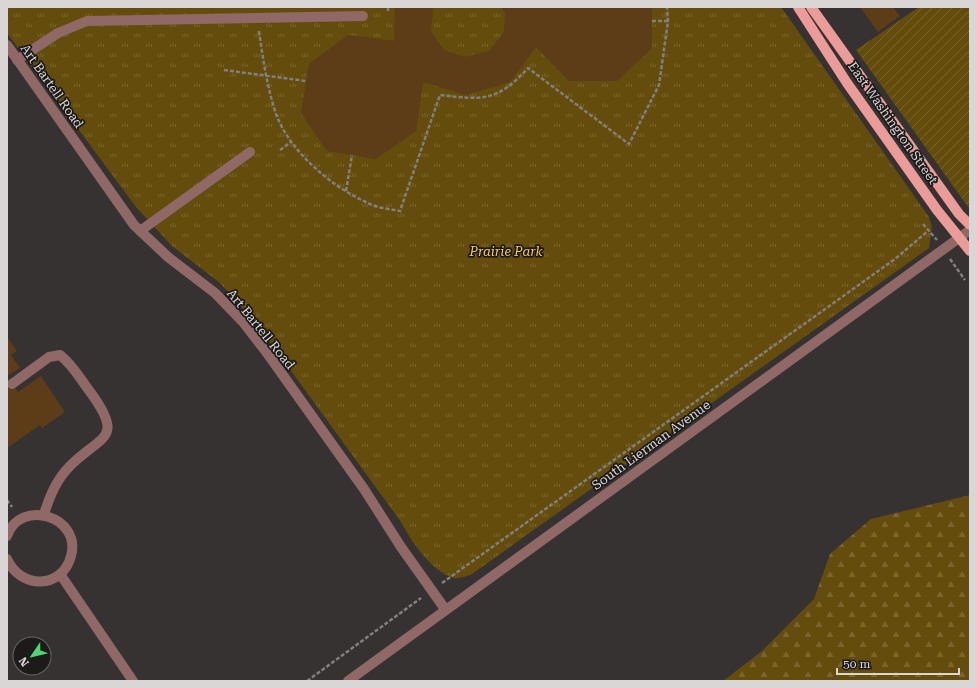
<svg xmlns="http://www.w3.org/2000/svg" width="977" height="688" viewBox="0 0 977 688" font-family="'Roboto Serif',serif">
  <style>
    .forest { fill: url(#forest-firs) }
    .park { fill: url(#park-tufts) }
    .garden { fill: url(#garden-furrows) }
    .building { fill: #5d3c18 }
    .lines { fill: none; stroke-linecap: round; stroke-linejoin: round }
    .path { stroke: #837f7e; stroke-width: 2.5; stroke-dasharray: 4 2; stroke-linecap: butt }
    .minor { stroke: #906866; stroke-width: 10 }
    .major { stroke: #eb9b98; stroke-width: 10 }
    .labels { text-anchor: middle; dominant-baseline: central; stroke-width: 3.5; stroke-linejoin: round; paint-order: stroke }
    .street-label { font-size: 13px; fill: #d9d6d5; stroke: #1c1b1a }
    .park-label { font-size: 13px; font-style: italic; fill: #fac953; stroke: #1c1b1a }
  </style>
  <defs>
    <pattern id="forest-firs" width="22" height="20" patternUnits="userSpaceOnUse"><rect width="22" height="20" fill="#644c0c"/><path d="M5 1l3.5 6h-7zM16 11l3.5 6h-7z" fill="#7a652e"/></pattern>
    <pattern id="park-tufts" width="24" height="20" patternUnits="userSpaceOnUse"><rect width="24" height="20" fill="#644c0c"/><path d="M3 7l-1-3M5 7V3M7 7l1-3M15 17l-1-3M17 17v-4M19 17l1-3" fill="none" stroke="#7a652e"/></pattern>
    <pattern id="garden-furrows" width="10" height="10" patternUnits="userSpaceOnUse"><rect width="10" height="10" fill="#644c0c"/><path d="M-1 1l2-2M0 10L10 0M9 11l2-2" fill="none" stroke="#7a652e"/></pattern>
  </defs>
  <rect width="100%" height="100%" fill="#363231"/>
  <!-- forest -->
  <path class="forest" d="M970 495V681H723L762 651 814 599 830 554 871 519Z"/>
  <!-- park -->
  <path class="park" d="M7 7H781L929 217 932 227 929 248 472 574C467 576 459 579 454 578 432 572 411 541 401 522L257 324 220 283 172 246 136 207 7 33Z"/>
  <!-- garden -->
  <path class="garden" d="M919 7 970 8V207H968L856 50Z"/>
  <!-- building -->
  <path class="building" d="M395 7H433L431 32 444 50 464 57 489 51 504 32 505 13 501 7H652V48L617 81H569L536 47 510 82 466 95 423 82 416 131 376 159 327 151 301 113 309 64 348 35 394 41Z
    M860 7H893L900 16 878 32Z
    M7 337 17 351 11 355 20 368 7 376Z
    M41 376 65 412 42 428 40 425 7 448V377L18 392Z"/>
  <g class="lines">
    <!-- path -->
    <path class="path" d="M388 7V11
      M652 21H668
      M259 31C263 59 267 87 276 114 290 152 332 187 368 203 377 208 390 209 400 211L440 95C483 100 497 102 528 68L629 144 659 85 668 21 667 7
      M224 70 306 81
      M280 150 291 142
      M346 191 352 155
      M923 224 937 240
      M950 259 965 280
      M7 500 12 507
      M442 583 895 259 929 230
      M307 681 421 598"/>
    <!-- minor -->
    <path class="minor" d="M7 45 134 225 168 257 215 293 243 322 267 353 364 489 401 547 445 609
      M17 60 58 33 87 21 363 16
      M140 231 250 152
      M12 384 49 357 60 355C73 365 81 380 91 393 125 440 101 435 70 466 56 480 50 496 44 514
      M7 536C20 498 82 516 71 556 62 590 20 589 7 559
      M60 574 133 681
      M348 681 970 230"/>
    <!-- major -->
    <path class="major" d="M798 7 847 83 937 210 970 251
      M811 7 959 214 970 225"/>
  </g>
  <g class="labels">
    <!-- street labels -->
    <g class="street-label">
      <text transform="translate(52 86) rotate(55)">Art Bartell Road</text>
      <text transform="translate(893 123) rotate(55)">East Washington Street</text>
      <text transform="translate(261 329) rotate(51)">Art Bartell Road</text>
      <text transform="translate(651 445) rotate(-36)">South Lierman Avenue</text>
    </g>
    <!-- park labels -->
    <g class="park-label">
      <text x="506" y="251">Prairie Park</text>
    </g>
  </g>
  <!-- border -->
  <rect width="977" height="688" fill="none" stroke="#d9d6d5" stroke-width="16"/>
  <!-- north arrow -->
  <g transform="translate(32 656) rotate(235)"><circle r="19" fill="#1c1b1a" stroke="#686665"/>
  <path d="M0-3L7 15L0 10L-7 15Z" fill="#4dd676"/>
  <text y="-6" font-size="11" font-weight="bold" text-anchor="middle" fill="#d9d6d5">N</text>
  </g>
  <!-- scale -->
  <path d="M837 668v6h122v-6" fill="none" stroke="#d9d6d5" stroke-width="2"/>
  <text x="843" y="668" font-size="12" fill="#d9d6d5" stroke="#1c1b1a" stroke-width="3" paint-order="stroke">50 m</text>
</svg>
